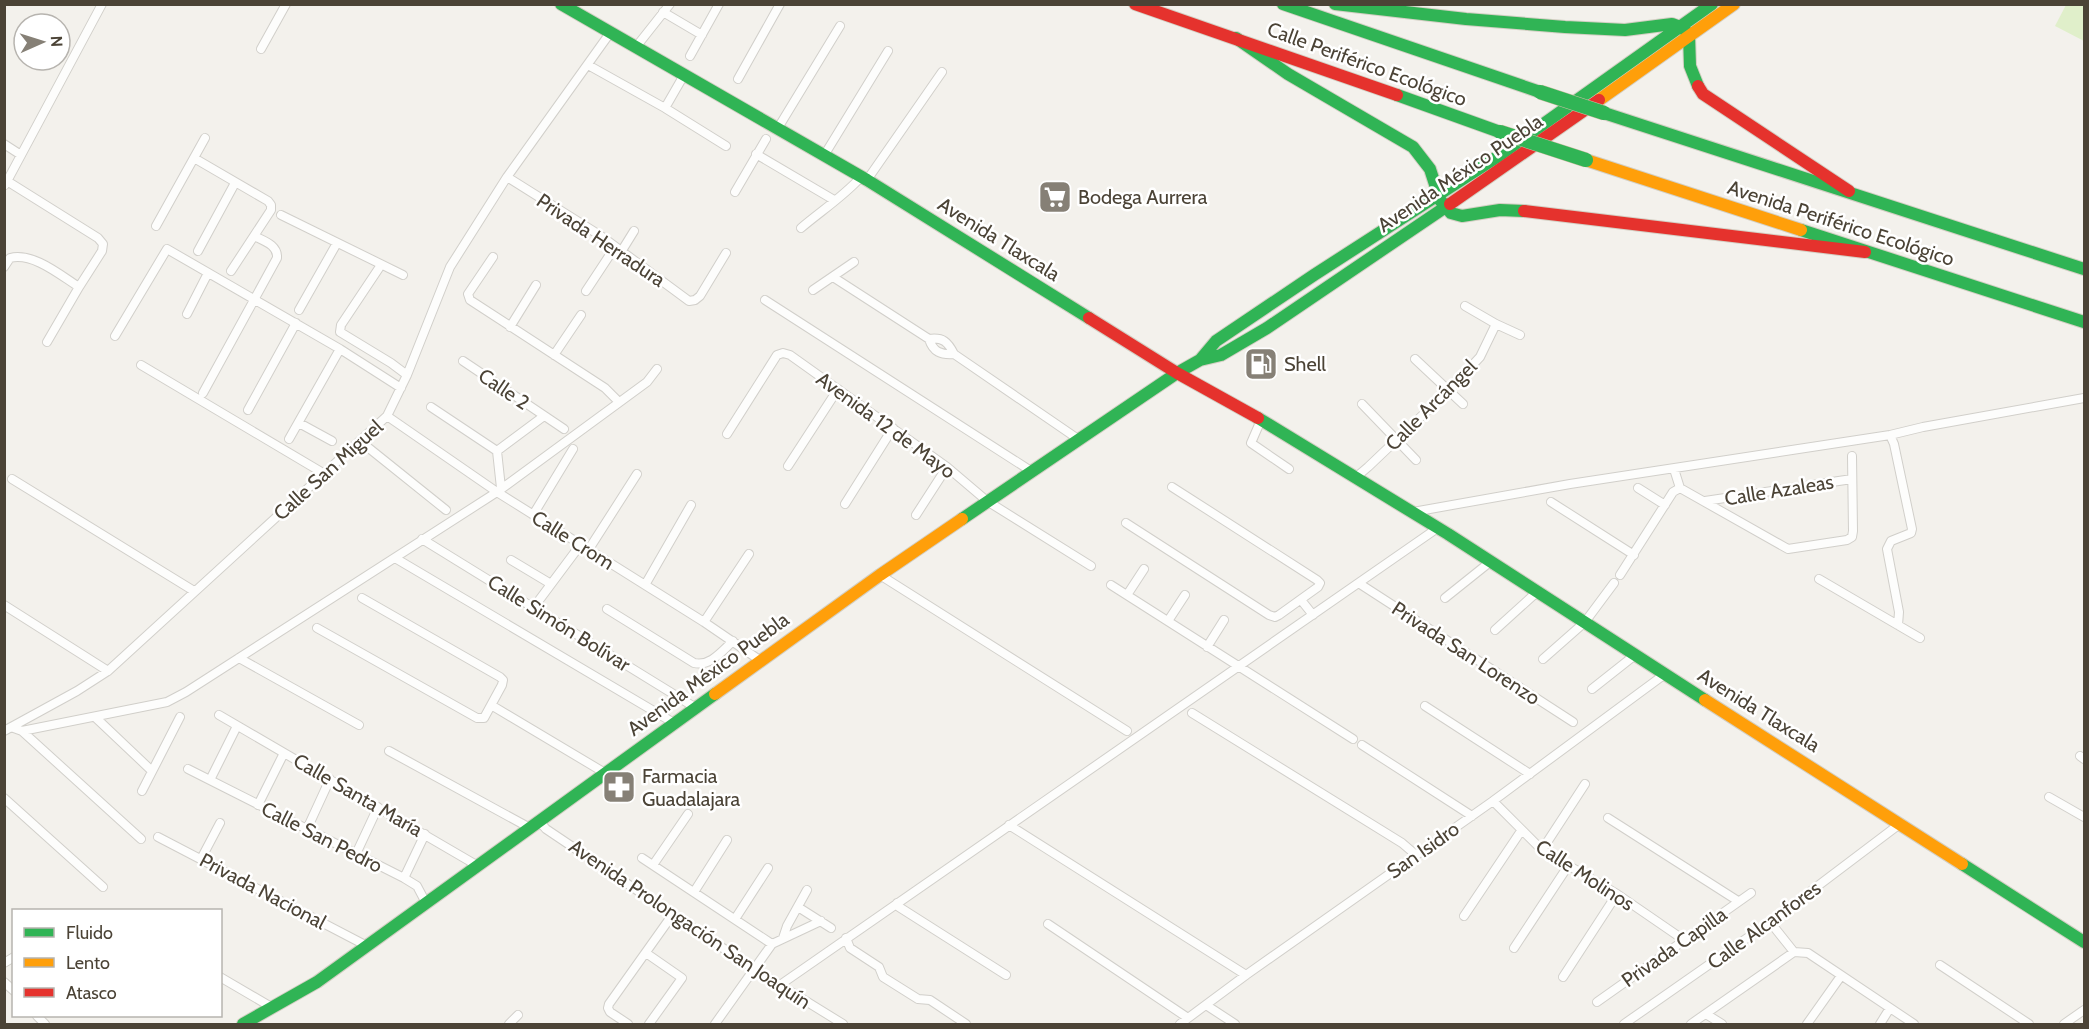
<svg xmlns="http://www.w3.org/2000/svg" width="2089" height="1029" viewBox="0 0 2089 1029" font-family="Cabin,sans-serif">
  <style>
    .grass { fill: #e0efca }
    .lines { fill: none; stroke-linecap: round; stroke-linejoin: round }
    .street-casing { stroke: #d1cfca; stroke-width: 10 }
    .fast-casing { stroke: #d3cfc3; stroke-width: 14 }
    .slow-casing { stroke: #d3cfc3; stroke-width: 14 }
    .jam-casing { stroke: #d3cfc3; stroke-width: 14 }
    .street { stroke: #fdfdfc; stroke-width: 8 }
    .fast { stroke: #30b455; stroke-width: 12 }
    .slow { stroke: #ff9f0a; stroke-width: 12 }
    .jam { stroke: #e5322d; stroke-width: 12 }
    .fast-bridge-casing { stroke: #cdbfa5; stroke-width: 15; stroke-linecap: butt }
    .fast-bridge { stroke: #30b455; stroke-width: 14 }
    .labels { text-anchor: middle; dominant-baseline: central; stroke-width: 5; stroke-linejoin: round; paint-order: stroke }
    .street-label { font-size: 20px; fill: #4b4336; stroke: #fff }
    .poi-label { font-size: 20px; fill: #4b4336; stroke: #fff; text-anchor: start }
  </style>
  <rect width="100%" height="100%" fill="#f3f1ec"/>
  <!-- grass -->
  <path class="grass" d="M2066 5H2084V41L2055 26Z"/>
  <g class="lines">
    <!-- street casing -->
    <g class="street-casing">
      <path id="street" d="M663 12 702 35
        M636 47 670 4
        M261 49 286 4
        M690 56 719 4
        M588 65 665 108 726 146
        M738 79 780 4
        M665 108 684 75
        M778 128 840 26
        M4 144 21 155
        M756 154 834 200
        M825 154 888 51
        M194 158 268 201 271 205V210L231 271
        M507 177 601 236 689 301 695 300 700 296 726 253
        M867 180 942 72
        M5 185 102 4
        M735 192 766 139
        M281 215 403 275
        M156 226 205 138
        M801 228C821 211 844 196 861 177
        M198 251 235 183
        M621 252 634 231
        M493 257 468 294 470 300 605 388 619 402
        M381 265 341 325 340 332 391 363 407 375
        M4 267 10 258C33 252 60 275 79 287L102 251 103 244 98 238 7 181
        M833 277 929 339C933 352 941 355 954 354
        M813 290 854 262
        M586 291 615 247
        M765 300 1031 471
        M1465 306 1496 324 1520 335
        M299 310 337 243
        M187 314 208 273
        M510 327 536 285
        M115 336 167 249 340 349 401 388
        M929 339C943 337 948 342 954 354L1078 439
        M47 342 79 287
        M554 355 581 315
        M1415 359 1463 404
        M463 361 564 429
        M141 365 323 473
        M203 393 277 258C278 245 264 241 254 236
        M1362 404 1416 460
        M431 407 497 451 501 488
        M248 410 296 323
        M387 416 497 492 704 622 761 661
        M1261 420 1251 443 1289 469
        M299 423 332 441
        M727 434 777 355 783 353 790 355 947 467 987 501 1091 566
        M1890 435 1894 444 1912 529 1911 533 1891 541 1887 549 1899 612 1898 625
        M289 439 340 349
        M360 441 446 510
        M497 451 544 416
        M788 466 838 389
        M1674 469 1680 488
        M1355 478 1368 467 1449 390 1480 357 1496 324
        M12 479 194 591
        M1638 488 1665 505
        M1680 488 1788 549 1847 540 1852 537 1853 531 1852 456
        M1705 501 1852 479
        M1551 502 1634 555
        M845 504 893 428
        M1413 512 1570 484 1890 435 1923 427 2084 398
        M533 515 573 449
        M916 515 947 467
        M1126 523 1269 615 1275 617 1279 615 1318 587 1320 583 1317 580 1172 487
        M422 539 696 708
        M589 549 637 474
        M395 558 674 723
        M511 560 551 584
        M880 575 1127 731
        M1620 575 1673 492 1680 488
        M1819 579 1920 638
        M1360 584 1573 722
        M645 585 691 505
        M1111 585 1353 739
        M1127 595 1144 569
        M1445 598 1490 562
        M1301 600 1313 615
        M4 605 108 671
        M534 607 581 544
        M607 609 694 663C710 667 722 651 733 641
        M1168 621 1185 595
        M704 622 749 554
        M317 628 477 718H484L502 685 503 680 500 677 362 598
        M1495 630 1537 592
        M1207 647 1224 620
        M239 658 359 725
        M1543 659 1585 622 1614 583
        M1592 689 1635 655
        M491 705 605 773
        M1425 706 1530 774
        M1192 713 1402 843 1416 855
        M219 715 478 866
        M95 717 152 771
        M11 727 22 731 167 702 186 692 497 492 647 382 657 369
        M4 731 77 691 108 671 387 416 407 375 450 267 507 177 610 33
        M22 731 141 839
        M1362 745 1472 816
        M389 751 530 828
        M2080 756 2084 759
        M188 769 404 878 417 886 426 903
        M210 780 237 726
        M142 791 180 717
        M2049 797 2084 817
        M4 798 103 887
        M1493 801 1542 850 1617 894 1684 940
        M258 805 284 753
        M1608 818 1738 901
        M539 821 546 829 754 969 843 1024
        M1009 825 1246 975
        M307 829 330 779
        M158 837 367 946
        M1542 850 1585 784
        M356 854 378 807
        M642 858 772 944
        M201 859 220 823
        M653 865 688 814
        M404 878 425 834
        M694 892 727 840
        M897 903 899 907 1006 975
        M798 907 831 928
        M1464 916 1521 831
        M735 919 768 868
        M1770 922 1794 952 1808 953 1914 1024
        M1048 924 1188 1018
        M783 938 787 926 807 890
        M846 938 850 948 879 967 883 977 918 999 930 1000 966 1024
        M1514 948 1568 866
        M646 953 682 978 649 1024
        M4 963 14 957
        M1940 965 2029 1024
        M220 977 273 1008
        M1563 977 1617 894
        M4 982 14 991
        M780 985 1439 527
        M1597 1002 1751 893
        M1206 1005 1235 1024
        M1706 1014 1722 1024
        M37 1016 45 1024
        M509 1024 518 1015
        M628 1024 610 1012 608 1008 609 1004 673 914
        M715 1024 772 944 821 921
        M1180 1024 1246 975 1493 801 1665 674
        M1624 1024 1770 922 1901 823
        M1691 1024 1794 952
        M1807 1024 1841 976
        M1880 1024 1890 1008
        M2064 1024 2084 1010"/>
    </g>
    <!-- fast casing -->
    <g class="fast-casing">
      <path id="fast" d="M561 4 867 180 1089 318
        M1283 4 1540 92
        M1335 4 1466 19 1565 27 1625 30 1672 24 1683 28 1689 35 1690 66 1698 86
        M1236 38 1288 74 1413 147 1430 169 1440 200 1451 213 1462 216 1500 210 1524 211
        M1397 95 1500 132
        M1604 113 2084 269
        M1801 230 2084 322
        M1200 360 1216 341 1314 275 1497 157 1712 4
        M1258 418 1448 534 1705 700
        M962 519 1177 373 1200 360 1221 355 1267 328 1450 204
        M1962 864 2084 942
        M243 1024 317 982 715 694"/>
    </g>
    <!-- slow casing -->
    <g class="slow-casing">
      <path id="slow" d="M1599 100 1734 4
        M1586 160 1801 230
        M715 694 880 575 962 519
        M1705 700 1962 864"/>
    </g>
    <!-- jam casing -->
    <g class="jam-casing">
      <path id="jam" d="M1135 4 1397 95
        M1698 86 1703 94 1849 191
        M1450 204 1599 100
        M1524 211 1865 252
        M1089 318 1177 373 1258 418"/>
    </g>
    <!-- street -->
    <use href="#street" class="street"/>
    <!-- fast -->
    <use href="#fast" class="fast"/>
    <!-- slow -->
    <use href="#slow" class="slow"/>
    <!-- jam -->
    <use href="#jam" class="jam"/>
    <!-- fast-bridge casing -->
    <g class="fast-bridge-casing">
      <path id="fast-bridge" d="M1540 92 1604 113
        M1500 132 1586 160"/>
    </g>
    <!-- fast-bridge -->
    <use href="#fast-bridge" class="fast-bridge"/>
  </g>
  <!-- icons -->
  <defs>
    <g id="supermarket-square" transform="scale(1.725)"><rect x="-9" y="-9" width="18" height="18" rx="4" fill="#868076" stroke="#fff"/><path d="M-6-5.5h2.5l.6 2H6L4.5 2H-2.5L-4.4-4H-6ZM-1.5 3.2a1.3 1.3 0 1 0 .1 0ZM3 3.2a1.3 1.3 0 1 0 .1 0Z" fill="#fff"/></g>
    <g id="fuel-square" transform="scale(1.725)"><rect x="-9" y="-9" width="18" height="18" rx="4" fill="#868076" stroke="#fff"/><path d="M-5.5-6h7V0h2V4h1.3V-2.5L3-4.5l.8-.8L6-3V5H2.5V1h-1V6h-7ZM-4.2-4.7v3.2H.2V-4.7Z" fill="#fff"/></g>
    <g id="pharmacy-square" transform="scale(1.725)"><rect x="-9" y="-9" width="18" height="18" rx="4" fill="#868076" stroke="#fff"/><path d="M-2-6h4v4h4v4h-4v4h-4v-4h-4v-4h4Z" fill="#fff"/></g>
  </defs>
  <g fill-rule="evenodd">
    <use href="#supermarket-square" x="1055" y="197"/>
    <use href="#fuel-square" x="1261" y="364"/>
    <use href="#pharmacy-square" x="619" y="787"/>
  </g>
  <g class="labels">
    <!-- street labels -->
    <g class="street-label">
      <text transform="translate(1367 64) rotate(20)">Calle Periférico Ecológico</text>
      <text transform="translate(1460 173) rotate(-34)">Avenida México Puebla</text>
      <text transform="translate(1841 223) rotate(18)">Avenida Periférico Ecológico</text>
      <text transform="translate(999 239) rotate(32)">Avenida Tlaxcala</text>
      <text transform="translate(601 240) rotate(34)">Privada Herradura</text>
      <text transform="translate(504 389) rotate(34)">Calle 2</text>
      <text transform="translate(1431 405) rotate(-45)">Calle Arcángel</text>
      <text transform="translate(886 425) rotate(36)">Avenida 12 de Mayo</text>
      <text transform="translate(328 470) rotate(-42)">Calle San Miguel</text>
      <text transform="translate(1779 490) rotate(-9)">Calle Azaleas</text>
      <text transform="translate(573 540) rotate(32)">Calle Crom</text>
      <text transform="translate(559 623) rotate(32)">Calle Simón Bolívar</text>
      <text transform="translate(1466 653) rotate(33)">Privada San Lorenzo</text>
      <text transform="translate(708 674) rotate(-36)">Avenida México Puebla</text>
      <text transform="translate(1759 710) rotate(32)">Avenida Tlaxcala</text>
      <text transform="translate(358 795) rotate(30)">Calle Santa María</text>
      <text transform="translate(322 837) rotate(27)">Calle San Pedro</text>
      <text transform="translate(1423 850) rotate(-35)">San Isidro</text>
      <text transform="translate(1585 875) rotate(33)">Calle Molinos</text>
      <text transform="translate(263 891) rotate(28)">Privada Nacional</text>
      <text transform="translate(690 924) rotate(34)">Avenida Prolongación San Joaquín</text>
      <text transform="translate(1764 925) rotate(-36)">Calle Alcanfores</text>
      <text transform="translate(1674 947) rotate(-35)">Privada Capilla</text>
    </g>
    <!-- poi labels -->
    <g class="poi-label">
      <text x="1078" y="197">Bodega Aurrera</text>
      <text x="1284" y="364">Shell</text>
      <text x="642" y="776">Farmacia<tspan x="642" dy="23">Guadalajara</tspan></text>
    </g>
  </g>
  <!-- border -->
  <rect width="2089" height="1029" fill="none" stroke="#4b4336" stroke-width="12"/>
  <!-- legend -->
  <rect x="12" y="909" width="210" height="108" fill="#ffffff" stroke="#b7b4af" stroke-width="1.5"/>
  <rect x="24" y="928" width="30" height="9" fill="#30b455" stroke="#b7b4af" stroke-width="1.5"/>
  <text x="66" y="939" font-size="18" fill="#4b4336">Fluido</text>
  <rect x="24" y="958" width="30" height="9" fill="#ff9f0a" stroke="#b7b4af" stroke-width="1.5"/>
  <text x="66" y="969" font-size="18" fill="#4b4336">Lento</text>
  <rect x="24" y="988" width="30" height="9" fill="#e5322d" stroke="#b7b4af" stroke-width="1.5"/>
  <text x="66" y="999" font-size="18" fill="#4b4336">Atasco</text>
  <!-- north arrow -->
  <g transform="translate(42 42) rotate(87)"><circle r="28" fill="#ffffff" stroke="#b7b4af" stroke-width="1.5"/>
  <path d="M0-4.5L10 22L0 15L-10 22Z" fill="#868076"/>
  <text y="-9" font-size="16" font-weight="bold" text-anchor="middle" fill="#4b4336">N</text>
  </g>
</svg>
